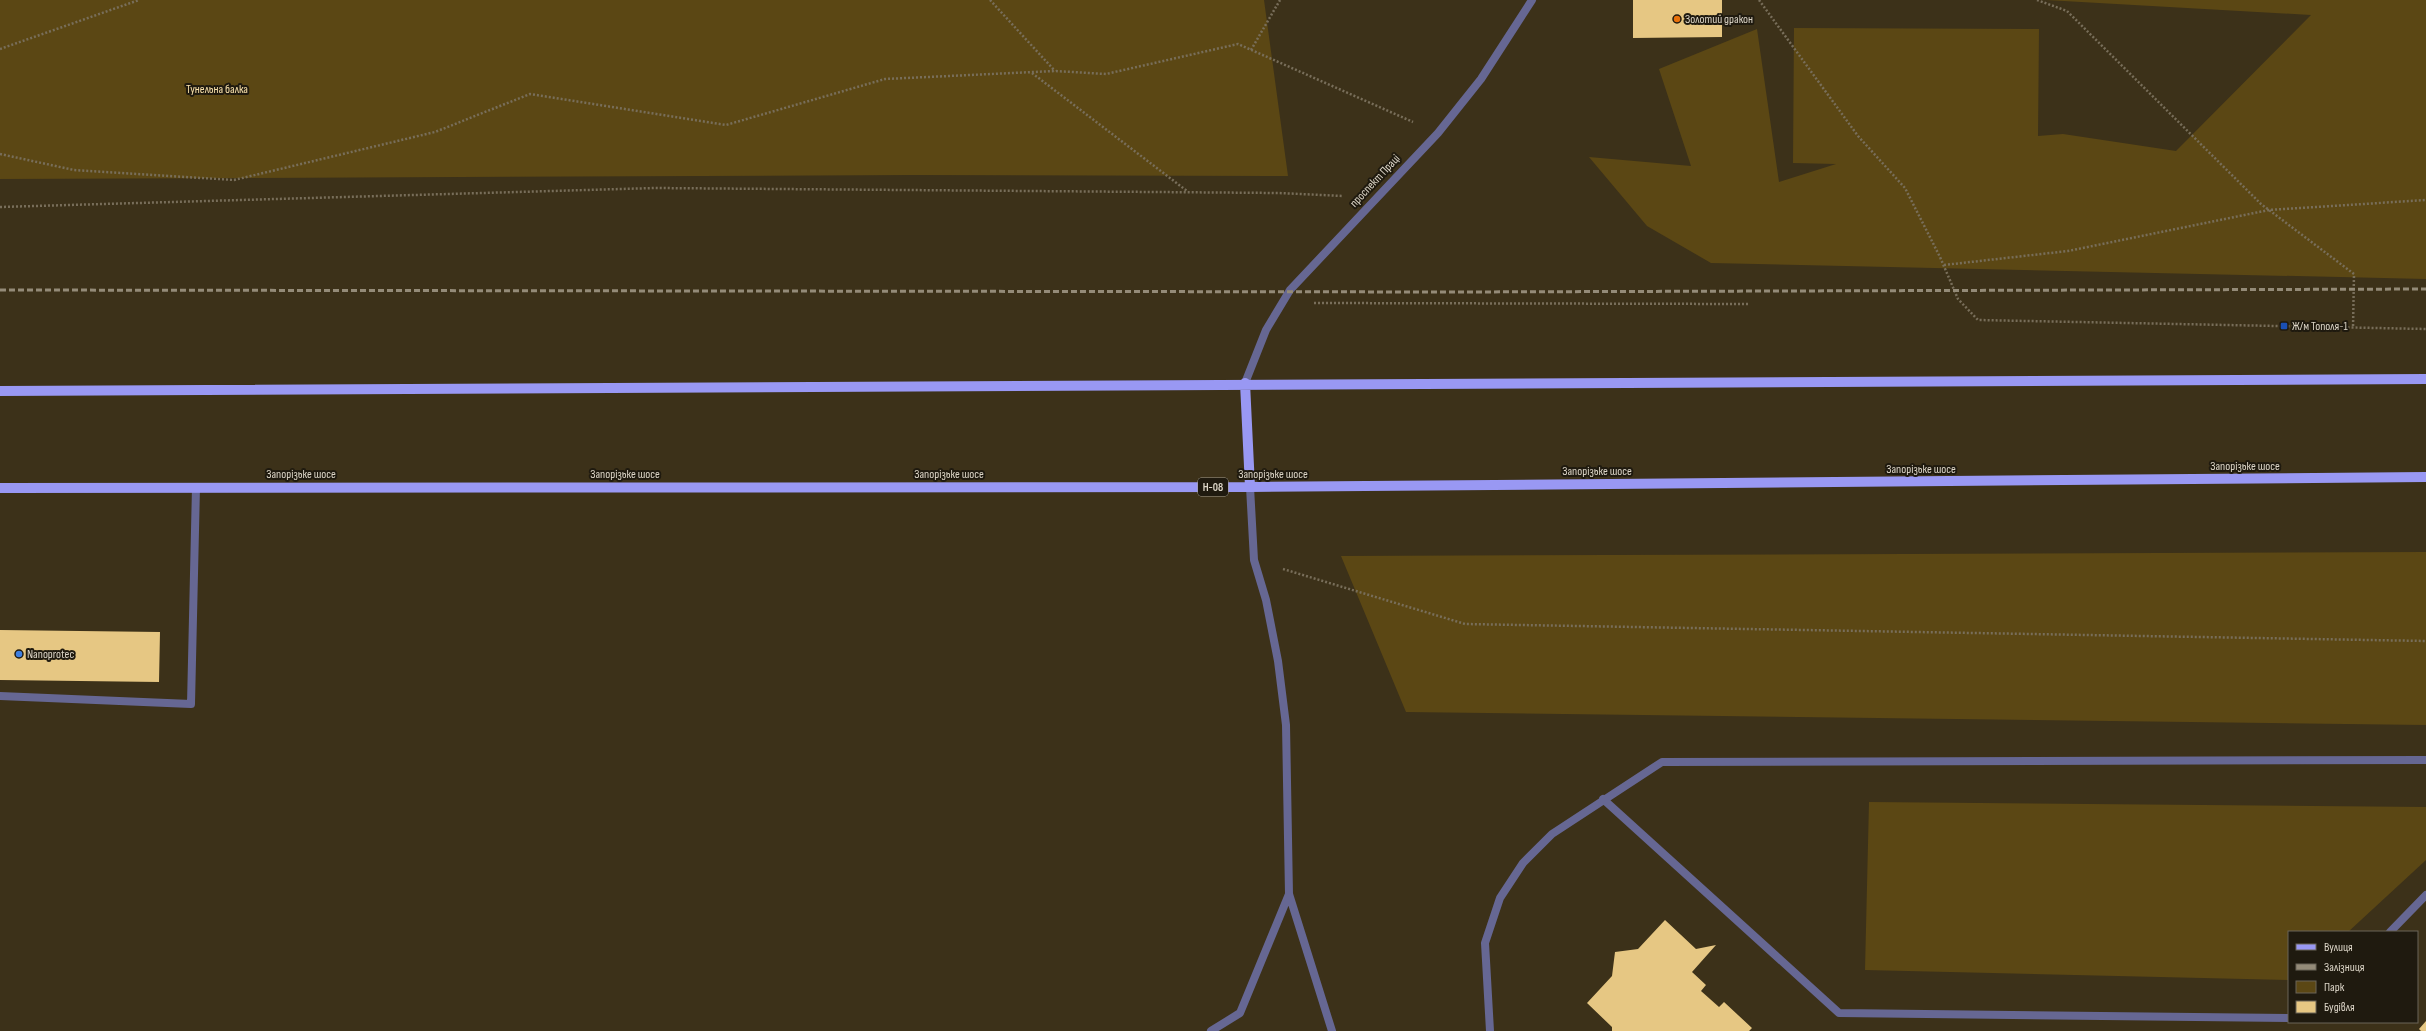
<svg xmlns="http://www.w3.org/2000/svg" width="2426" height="1031" viewBox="0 0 2426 1031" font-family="'Sofia Sans Condensed',sans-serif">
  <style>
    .green { fill: #5b4714 }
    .building { fill: #e6c783 }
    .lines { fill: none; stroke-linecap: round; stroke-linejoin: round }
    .path { stroke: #786e5a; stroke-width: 2.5; stroke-dasharray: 2 2; stroke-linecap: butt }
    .service { stroke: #666793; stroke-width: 8 }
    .tertiary { stroke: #666793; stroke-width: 8 }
    .primary { stroke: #9998f3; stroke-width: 10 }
    .rail { stroke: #948b78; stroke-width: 3; stroke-dasharray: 6 3; stroke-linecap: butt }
    .food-dot { fill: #e8710a; stroke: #1f1a0f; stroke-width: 1.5 }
    .transit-dot { fill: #1a4fb4; stroke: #1f1a0f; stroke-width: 1.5 }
    .shop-dot { fill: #3f7fe0; stroke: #1f1a0f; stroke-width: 1.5 }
    .labels { text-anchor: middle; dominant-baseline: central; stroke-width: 4; stroke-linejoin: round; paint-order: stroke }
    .shield { fill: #1f1a0f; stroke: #a49e90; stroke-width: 1 }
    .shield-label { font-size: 11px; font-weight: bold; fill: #ddd6c8 }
    .poi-label { font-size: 12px; fill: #ddd6c8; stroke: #1f1a0f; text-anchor: start }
    .park-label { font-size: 12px; fill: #f8e0aa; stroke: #1f1a0f }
    .street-label { font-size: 12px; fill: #ddd6c8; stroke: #1f1a0f }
  </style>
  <rect width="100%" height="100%" fill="#3c3119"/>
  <!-- green -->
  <path class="green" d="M0 0H1264L1288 176 912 175 0 179Z
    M2046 0H2426V279L1711 263 1647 226 1589 157 1691 166 1659 69 1757 29 1779 182 1836 164 1793 163 1794 28 2039 29 2038 136 2063 134 2176 151 2311 15Z
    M2426 552V725L1406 712 1341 556Z
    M1869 802 2426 807V860L2348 932H2289V980L1865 970Z"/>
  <!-- building -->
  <path class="building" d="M1633 0H1722V37L1633 38Z
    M0 630 160 632 159 682 0 680Z
    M1665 920 1696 949 1716 945 1692 972 1706 985 1701 991 1719 1007 1724 1002 1752 1028 1749 1031H1612V1027L1587 1003 1612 976 1615 952 1638 949Z
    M2426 1021V1031H2421L2419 1029Z"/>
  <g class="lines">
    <!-- path -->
    <path class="path" d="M990 0 1055 71
      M1759 0 1858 136 1905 188 1940 257 1958 299 1978 320 2426 329
      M2037 0 2067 11 2261 204 2354 274 2353 328
      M0 49 139 0
      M1251 50 1280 0
      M1032 73 1187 191
      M0 154 74 170 234 180 435 132 530 94 726 125 885 79 1055 71 1106 74 1238 44 1413 122
      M0 207 655 188 1279 193 1343 196
      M1944 265 2068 251 2269 210 2426 200
      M1314 303 1749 304
      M1283 569 1465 624 2426 641"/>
    <!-- service -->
    <path class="service" d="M1250 487 1254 560 1266 600 1278 661 1286 725 1289 894 1332 1031
      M0 696 191 704 196 487
      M1603 799 1839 1013 2289 1018
      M2390 932 2426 895
      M1211 1031 1240 1013 1289 894
      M1490 1031 1485 943 1500 898 1523 863 1552 834 1662 762 2426 760"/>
    <!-- tertiary -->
    <path class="tertiary" d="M1245 383 1266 330 1290 290 1438 133 1481 79 1532 0"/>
    <!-- primary -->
    <path class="primary" d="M1245 383 1250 487
      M0 391 2426 379
      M0 488 1250 487 2426 477"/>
    <!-- rail -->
    <path class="rail" d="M0 290 1459 292 2426 289"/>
  </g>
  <!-- markers -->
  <circle class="food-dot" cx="1677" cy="19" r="4"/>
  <rect class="transit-dot" x="2280" y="322" width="8" height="8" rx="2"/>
  <circle class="shop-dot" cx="19" cy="654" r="4"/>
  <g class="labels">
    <!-- shield labels -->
    <rect class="shield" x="1198" y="478" width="30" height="18" rx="3"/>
    <g class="shield-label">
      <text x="1213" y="487">Н-08</text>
    </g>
    <!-- poi labels -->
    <g class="poi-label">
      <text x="1685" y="19">Золотий дракон</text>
      <text x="2292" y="326">Ж/м Тополя-1</text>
      <text x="27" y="654">Nanoprotec</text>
    </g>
    <!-- park labels -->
    <g class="park-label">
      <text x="217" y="89">Тунельна балка</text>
    </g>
    <!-- street labels -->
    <g class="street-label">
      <text transform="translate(1375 181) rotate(-47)">проспект Праці</text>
      <text x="2245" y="466">Запорізьке шосе</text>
      <text x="1921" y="469">Запорізьке шосе</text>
      <text x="1597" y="471">Запорізьке шосе</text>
      <text x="301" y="474">Запорізьке шосе</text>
      <text x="625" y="474">Запорізьке шосе</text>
      <text x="949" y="474">Запорізьке шосе</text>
      <text x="1273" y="474">Запорізьке шосе</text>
    </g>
  </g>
  <!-- legend -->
  <rect x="2288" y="931" width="130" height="92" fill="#1f1a0f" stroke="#6b6559"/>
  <rect x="2296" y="944" width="20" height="6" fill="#9998f3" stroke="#6b6559"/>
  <text x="2324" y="951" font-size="12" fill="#ddd6c8">Вулиця</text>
  <rect x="2296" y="964" width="20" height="6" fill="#948b78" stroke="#6b6559"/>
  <text x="2324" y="971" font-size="12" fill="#ddd6c8">Залізниця</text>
  <rect x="2296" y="981" width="20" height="12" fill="#5b4714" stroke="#6b6559"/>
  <text x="2324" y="991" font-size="12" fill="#ddd6c8">Парк</text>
  <rect x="2296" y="1001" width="20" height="12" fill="#e6c783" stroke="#6b6559"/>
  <text x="2324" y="1011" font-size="12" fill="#ddd6c8">Будівля</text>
</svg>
